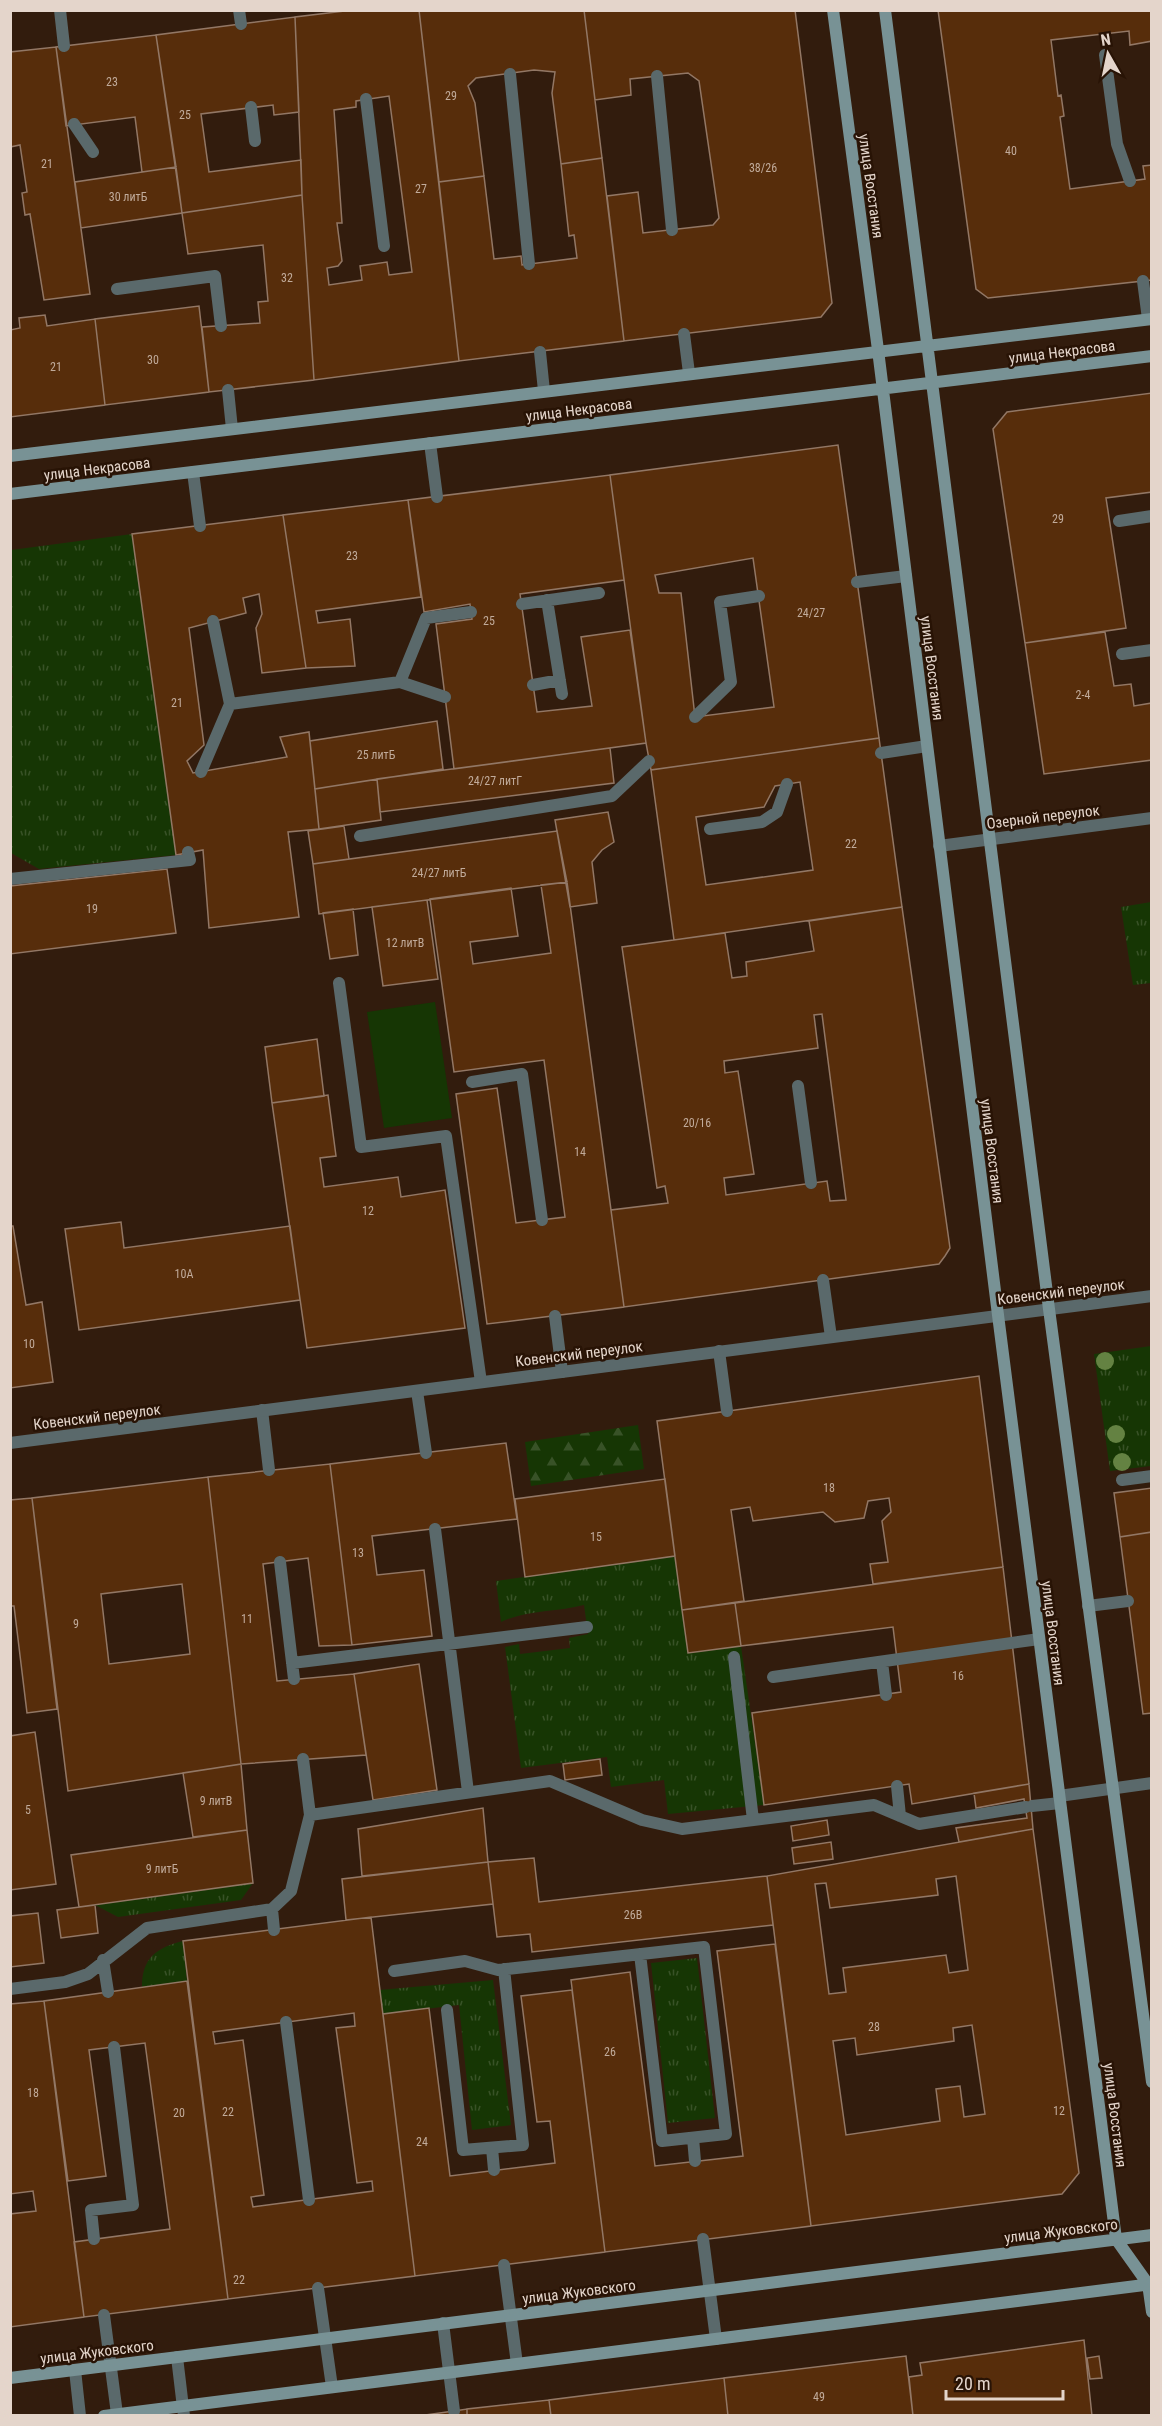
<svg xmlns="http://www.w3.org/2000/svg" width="1162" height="2426" viewBox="0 0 1162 2426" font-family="'Roboto Condensed',sans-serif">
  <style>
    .grass { fill: url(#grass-tufts) }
    .forest { fill: url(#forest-firs) }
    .pitch { fill: #163604 }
    .building { fill: #572d0b; stroke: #927765; stroke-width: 1.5; fill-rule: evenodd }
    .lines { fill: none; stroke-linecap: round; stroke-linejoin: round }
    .lane { stroke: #5a696b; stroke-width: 12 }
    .street { stroke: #5a696b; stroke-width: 12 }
    .secondary { stroke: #789295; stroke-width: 12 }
    .tree { fill: #648242 }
    .labels { text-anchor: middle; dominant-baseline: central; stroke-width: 5; stroke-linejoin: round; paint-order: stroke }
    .number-label { font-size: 12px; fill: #c1ab9b }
    .street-label { font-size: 15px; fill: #e4d5cb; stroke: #281305 }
  </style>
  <defs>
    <pattern id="grass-tufts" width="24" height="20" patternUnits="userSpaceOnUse" patternTransform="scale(1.5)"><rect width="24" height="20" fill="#163604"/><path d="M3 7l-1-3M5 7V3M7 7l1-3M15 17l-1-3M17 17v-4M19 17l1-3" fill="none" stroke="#385227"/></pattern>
    <pattern id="forest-firs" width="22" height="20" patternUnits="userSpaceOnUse" patternTransform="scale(1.5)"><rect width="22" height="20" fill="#163604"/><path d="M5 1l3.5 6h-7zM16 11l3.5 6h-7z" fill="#385227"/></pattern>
  </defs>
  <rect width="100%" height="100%" fill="#321c0d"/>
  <!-- grass -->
  <path class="grass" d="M132 534 176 855 39 869 11 853 10 680 13 679 10 658 11 550Z
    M1151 902V983L1133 985 1121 907Z
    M1151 1346V1466L1110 1471 1094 1354Z
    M675 1556 688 1653 741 1646 764 1805 668 1814 664 1780 611 1787 607 1757 521 1768 505 1647 519 1644 520 1654 570 1648 569 1638 588 1634 584 1605C557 1612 526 1610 501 1622L496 1581Z
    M253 1883 241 1900 118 1917 95 1905Z
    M183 1941 187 1981 142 1987C142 1958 156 1948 183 1941Z
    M697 1958 715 2118 668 2123 651 1963Z
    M493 1980 511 2125 472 2130 459 2005 383 2014 379 1990Z"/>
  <!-- forest -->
  <path class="forest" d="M638 1425 644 1469 531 1486 525 1442Z"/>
  <!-- pitch -->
  <path class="pitch" d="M435 1002 452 1118 384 1128 367 1012Z"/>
  <!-- building -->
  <path class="building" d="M353 10H419L459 361 314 380 302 195 295 17ZM389 96 412 272 389 275 387 262 360 266 362 280 329 285 327 268 338 266 342 261 337 223H342L334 110 356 107V101Z
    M419 10H584L602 158 561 164 552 93 555 72 534 70 476 78 468 86 475 103 484 176 439 182Z
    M584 10H795L832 303 821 317 624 341 607 196 638 192 643 233 713 225 719 218 699 81 688 73 630 79 631 95 595 100Z
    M938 10H1152V41L1130 45 1129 31 1051 40 1058 96 1061 95 1064 116 1060 117 1070 189 1145 179 1143 166 1152 165V280L988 298 976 289Z
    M295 17 299 112 274 115 273 105 201 114 209 172 301 160 302 195 182 213 156 35Z
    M156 35 176 167 142 172 135 117 66 126 56 47Z
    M56 47 90 294 44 300 30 214 25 215 22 193 27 192 20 145 10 147V52Z
    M602 158 624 341 459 361 439 182 484 176 494 259 521 256 522 265 577 258 574 235 569 236 561 164Z
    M176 167 182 213 81 228 75 182Z
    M302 195 314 380 209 392 202 327 260 323 258 302 268 301 263 245 188 254 182 213Z
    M199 306 209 392 105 405 95 319Z
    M45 315 47 326 95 319 105 405 10 417V330L20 328 19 318Z
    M1152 393V492L1106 498 1126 628 1025 643 993 429 1007 412Z
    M838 445 879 738 651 770 646 743 610 475ZM753 558 774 707 695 717 681 593H659L655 575Z
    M610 475 624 580 520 594 537 712 592 706 581 637 630 630 646 743 454 769 436 624 472 619 470 604 424 612 408 500Z
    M408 500 421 597 316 611 318 623 350 619 355 666 306 668 283 515Z
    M283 515 306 668 262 673 256 628 262 614 259 594 243 598 246 613 189 628 204 745 187 761 193 773 287 757 280 737 309 732 319 829 288 832 299 917 209 928 203 850 176 855 132 534Z
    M1105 632 1114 686 1131 684 1134 706 1152 703V760L1044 774 1025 643Z
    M437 721 443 769 315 789 310 741Z
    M879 738 902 907 674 940 651 770ZM800 782 813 870 706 885 696 817 764 807 775 786Z
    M610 748 614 783 380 812 377 779Z
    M377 779 381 820 319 829 315 789Z
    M608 812 614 842 602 850 592 862 597 903 570 907 555 820Z
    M344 826 349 859 313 864 308 831Z
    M557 831 567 882 319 914 313 864Z
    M167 869 176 933 10 954V886Z
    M567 882 624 1307 487 1324 456 1094 497 1088 516 1223 565 1217 544 1060 454 1072 430 899 511 888 518 936 470 942 473 964 551 953 541 885Z
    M427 900 438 979 383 986 372 907Z
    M902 907 950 1248 945 1256 939 1264 624 1307 611 1210 668 1203 665 1186 657 1188 622 947 725 933 732 978 747 976 746 962 814 951 809 921ZM822 1014 846 1200 830 1201 827 1181 726 1195 724 1178 754 1174 738 1071 725 1073 724 1061 818 1048 814 1015Z
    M353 909 358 955 330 959 323 913Z
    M317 1039 324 1096 272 1103 265 1047Z
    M328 1095 336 1156 320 1158 324 1187 398 1177 401 1197 445 1190 465 1328 307 1348 272 1103Z
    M121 1222 124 1248 290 1226 300 1300 79 1330 65 1229Z
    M10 1226H13L26 1305 42 1302 53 1382 10 1388Z
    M979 1376 1003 1567 873 1584 870 1564 888 1562 882 1521 891 1512 889 1498 868 1501 864 1518 835 1522 823 1512 753 1521 750 1507 731 1510 744 1601 682 1610 657 1421Z
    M506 1443 517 1519 372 1536 377 1575 424 1570 432 1636 352 1645 330 1464Z
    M330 1464 352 1645 319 1646 308 1558 263 1564 277 1681 354 1674 366 1755 241 1764 208 1477Z
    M208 1477 241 1764 68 1791 32 1498ZM182 1584 190 1654 109 1664 101 1594Z
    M665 1479 675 1556 525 1577 515 1499Z
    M1152 1488V1532L1120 1537 1114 1493Z
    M32 1498 57 1709 27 1713 14 1606H10V1500Z
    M1152 1532V1713L1143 1714 1120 1537Z
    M1003 1567 1029 1784 912 1804 909 1784 764 1805 752 1713 901 1692 893 1627 741 1646 735 1603Z
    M735 1603 741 1646 688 1653 682 1610Z
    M419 1664 437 1790 373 1800 354 1674Z
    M35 1732 56 1884 10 1890V1736Z
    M600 1759 602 1775 565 1780 563 1764Z
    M241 1764 247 1830 193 1837 183 1773Z
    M1029 1784 1033 1829 959 1842 956 1828 1027 1818 1024 1799 976 1808 974 1793Z
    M483 1808 488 1862 362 1876 358 1829Z
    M827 1820 829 1835 793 1841 791 1826Z
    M1033 1829 1079 2173 1062 2194 811 2226 767 1876ZM956 1876 968 1970 949 1973 946 1955 843 1968 846 1992 829 1994 815 1884 826 1883 830 1908 938 1895 936 1879ZM972 2025 985 2114 964 2117 960 2086 936 2089 940 2121 846 2135 833 2041 855 2038 857 2055 954 2041 953 2028Z
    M247 1830 253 1883 79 1907 71 1855Z
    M831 1842 833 1859 794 1864 792 1848Z
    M534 1858 539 1902 767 1876 773 1925 532 1952 530 1934 497 1937 488 1862Z
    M488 1862 493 1904 346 1920 342 1879Z
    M95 1905 98 1933 61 1938 57 1910Z
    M38 1913 44 1963 10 1967V1916Z
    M371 1917 415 2276 228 2299 183 1941ZM354 2013 355 2026 336 2028 357 2183 372 2181 373 2191 253 2207 251 2197 264 2195 243 2040 215 2044 213 2032Z
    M775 1944 811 2226 605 2252 571 1980 630 1972 655 2166 743 2156 717 1951Z
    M187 1981 228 2299 84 2317 74 2242 170 2229 145 2043 89 2050 106 2176 68 2181 44 2001Z
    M572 1990 605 2252 415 2276 383 2014 429 2008 450 2176 555 2163 550 2121 537 2122 521 1996Z
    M44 2001 84 2317 10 2327V2214L36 2211 33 2191 10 2194V2004Z
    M1084 2340 1092 2416H913L909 2377 922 2375 920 2363Z
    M906 2356 913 2416H728L724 2378Z
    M1099 2356 1102 2378 1090 2379 1087 2358Z
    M724 2378 728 2416H551L549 2400Z
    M549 2400 551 2416H467V2409Z
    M467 2409V2416H418L454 2411Z"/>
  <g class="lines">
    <!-- lane -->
    <path class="lane" d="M60 10 64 46
      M239 10 241 24
      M1105 55 1117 144 1130 181
      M510 74 529 264
      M657 76 672 230
      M366 99 384 246
      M251 107 255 141
      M74 124 93 152
      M1143 281 1148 319
      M117 289 215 276 221 326
      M684 334 689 373
      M540 352 544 391
      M228 390 232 429
      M430 443 437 497
      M193 472 200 526
      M1119 521 1152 516
      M857 582 906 576
      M547 600 562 694
      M522 604 599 593
      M1122 654 1152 650
      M400 682 445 697
      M533 685 560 680
      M230 704 400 682 426 618 471 612
      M695 717 731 682 720 602 759 596
      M881 753 927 746
      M201 772 230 704 213 621
      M710 829 762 822 777 812 787 784
      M360 836 612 796 649 761
      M10 879 190 860 188 852
      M339 983 361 1147 446 1136 481 1382
      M472 1082 522 1074 542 1220
      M798 1086 811 1183
      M823 1280 831 1337
      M555 1316 562 1372
      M719 1351 727 1411
      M417 1391 426 1453
      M262 1410 269 1470
      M1122 1480 1152 1476
      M435 1529 468 1792
      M280 1562 294 1679
      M1088 1606 1128 1601
      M734 1657 753 1820
      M882 1662 886 1695
      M292 1663 587 1627
      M773 1677 1039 1639
      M303 1759 310 1815 550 1781 642 1820 682 1829 874 1805 919 1824 1026 1807
      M897 1786 900 1816
      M1032 1806 1060 1803
      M272 1909 274 1930
      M103 1960 108 1992
      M394 1971 465 1961 498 1970 704 1947 726 2134 662 2141 640 1954
      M10 1989 65 1982 88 1974 147 1928 272 1909 291 1891 310 1815
      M447 2010 463 2150 523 2145 504 1969
      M286 2022 309 2200
      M693 2138 695 2161
      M492 2148 494 2170
      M94 2239 91 2210 133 2205 114 2047
      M703 2239 716 2339
      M504 2265 517 2364
      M318 2288 332 2387
      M104 2315 117 2414
      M443 2323 454 2411
      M177 2357 184 2416
      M75 2370 80 2416"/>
    <!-- street -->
    <path class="street" d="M939 846 1152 818
      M10 1443 1152 1296
      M1059 1796 1152 1783"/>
    <!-- secondary -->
    <path class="secondary" d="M833 10 878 350 998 1315 1116 2239 1148 2284 1152 2312
      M885 10 1049 1309 1152 2082
      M10 456 1152 319
      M10 494 1152 356
      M10 2378 1152 2235
      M104 2416 1152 2284"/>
  </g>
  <!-- trees -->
  <g class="tree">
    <circle cx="1105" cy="1361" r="9"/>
    <circle cx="1116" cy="1434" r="9"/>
    <circle cx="1122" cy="1462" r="9"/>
  </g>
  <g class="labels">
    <!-- number labels -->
    <g class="number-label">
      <text x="112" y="82">23</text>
      <text x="451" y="96">29</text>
      <text x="185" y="115">25</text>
      <text x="1011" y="151">40</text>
      <text x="47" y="164">21</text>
      <text x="763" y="168">38/26</text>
      <text x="421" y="189">27</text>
      <text x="128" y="197">30 литБ</text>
      <text x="287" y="278">32</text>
      <text x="153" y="360">30</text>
      <text x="56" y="367">21</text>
      <text x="1058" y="519">29</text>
      <text x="352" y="556">23</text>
      <text x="811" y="613">24/27</text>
      <text x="489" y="621">25</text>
      <text x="1083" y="695">2-4</text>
      <text x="177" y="703">21</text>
      <text x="376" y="755">25 литБ</text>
      <text x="495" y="781">24/27 литГ</text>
      <text x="851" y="844">22</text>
      <text x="439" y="873">24/27 литБ</text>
      <text x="92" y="909">19</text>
      <text x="405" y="943">12 литВ</text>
      <text x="697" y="1123">20/16</text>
      <text x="580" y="1152">14</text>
      <text x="368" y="1211">12</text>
      <text x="184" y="1274">10А</text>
      <text x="29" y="1344">10</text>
      <text x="829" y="1488">18</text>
      <text x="596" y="1537">15</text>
      <text x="358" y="1553">13</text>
      <text x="247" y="1619">11</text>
      <text x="76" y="1624">9</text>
      <text x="958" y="1676">16</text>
      <text x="216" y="1801">9 литВ</text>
      <text x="28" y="1810">5</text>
      <text x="162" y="1869">9 литБ</text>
      <text x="633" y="1915">26В</text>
      <text x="874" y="2027">28</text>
      <text x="610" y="2052">26</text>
      <text x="33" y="2093">18</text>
      <text x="1059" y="2111">12</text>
      <text x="228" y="2112">22</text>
      <text x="179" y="2113">20</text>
      <text x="422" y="2142">24</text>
      <text x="239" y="2280">22</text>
      <text x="819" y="2397">49</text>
    </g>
    <!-- street labels -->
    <g class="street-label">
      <text transform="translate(871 186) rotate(82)">улица Восстания</text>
      <text transform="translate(1062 352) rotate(-7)">улица Некрасова</text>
      <text transform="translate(579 410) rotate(-7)">улица Некрасова</text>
      <text transform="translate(97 469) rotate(-7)">улица Некрасова</text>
      <text transform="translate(932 668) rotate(83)">улица Восстания</text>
      <text transform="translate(1043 817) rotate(-7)">Озерной переулок</text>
      <text transform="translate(992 1151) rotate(83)">улица Восстания</text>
      <text transform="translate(1061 1292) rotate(-7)">Ковенский переулок</text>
      <text transform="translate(579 1354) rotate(-7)">Ковенский переулок</text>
      <text transform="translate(97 1417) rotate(-7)">Ковенский переулок</text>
      <text transform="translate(1053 1633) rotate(83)">улица Восстания</text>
      <text transform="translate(1115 2115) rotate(83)">улица Восстания</text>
      <text transform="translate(1061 2231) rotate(-7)">улица Жуковского</text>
      <text transform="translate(579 2292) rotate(-7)">улица Жуковского</text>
      <text transform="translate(97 2352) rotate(-7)">улица Жуковского</text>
    </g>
  </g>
  <!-- border -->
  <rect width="1162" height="2426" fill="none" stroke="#e4d5cb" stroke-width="24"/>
  <!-- north arrow -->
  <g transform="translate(1108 54) rotate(351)" stroke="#281305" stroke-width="4.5" paint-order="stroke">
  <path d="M0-4.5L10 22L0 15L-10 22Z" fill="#e4d5cb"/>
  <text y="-9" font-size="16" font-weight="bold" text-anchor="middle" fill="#e4d5cb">N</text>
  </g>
  <!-- scale -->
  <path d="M946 2390v9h117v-9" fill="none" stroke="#e4d5cb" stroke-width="3"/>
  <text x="955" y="2390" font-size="18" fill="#e4d5cb" stroke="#281305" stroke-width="4.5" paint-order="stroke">20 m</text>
</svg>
